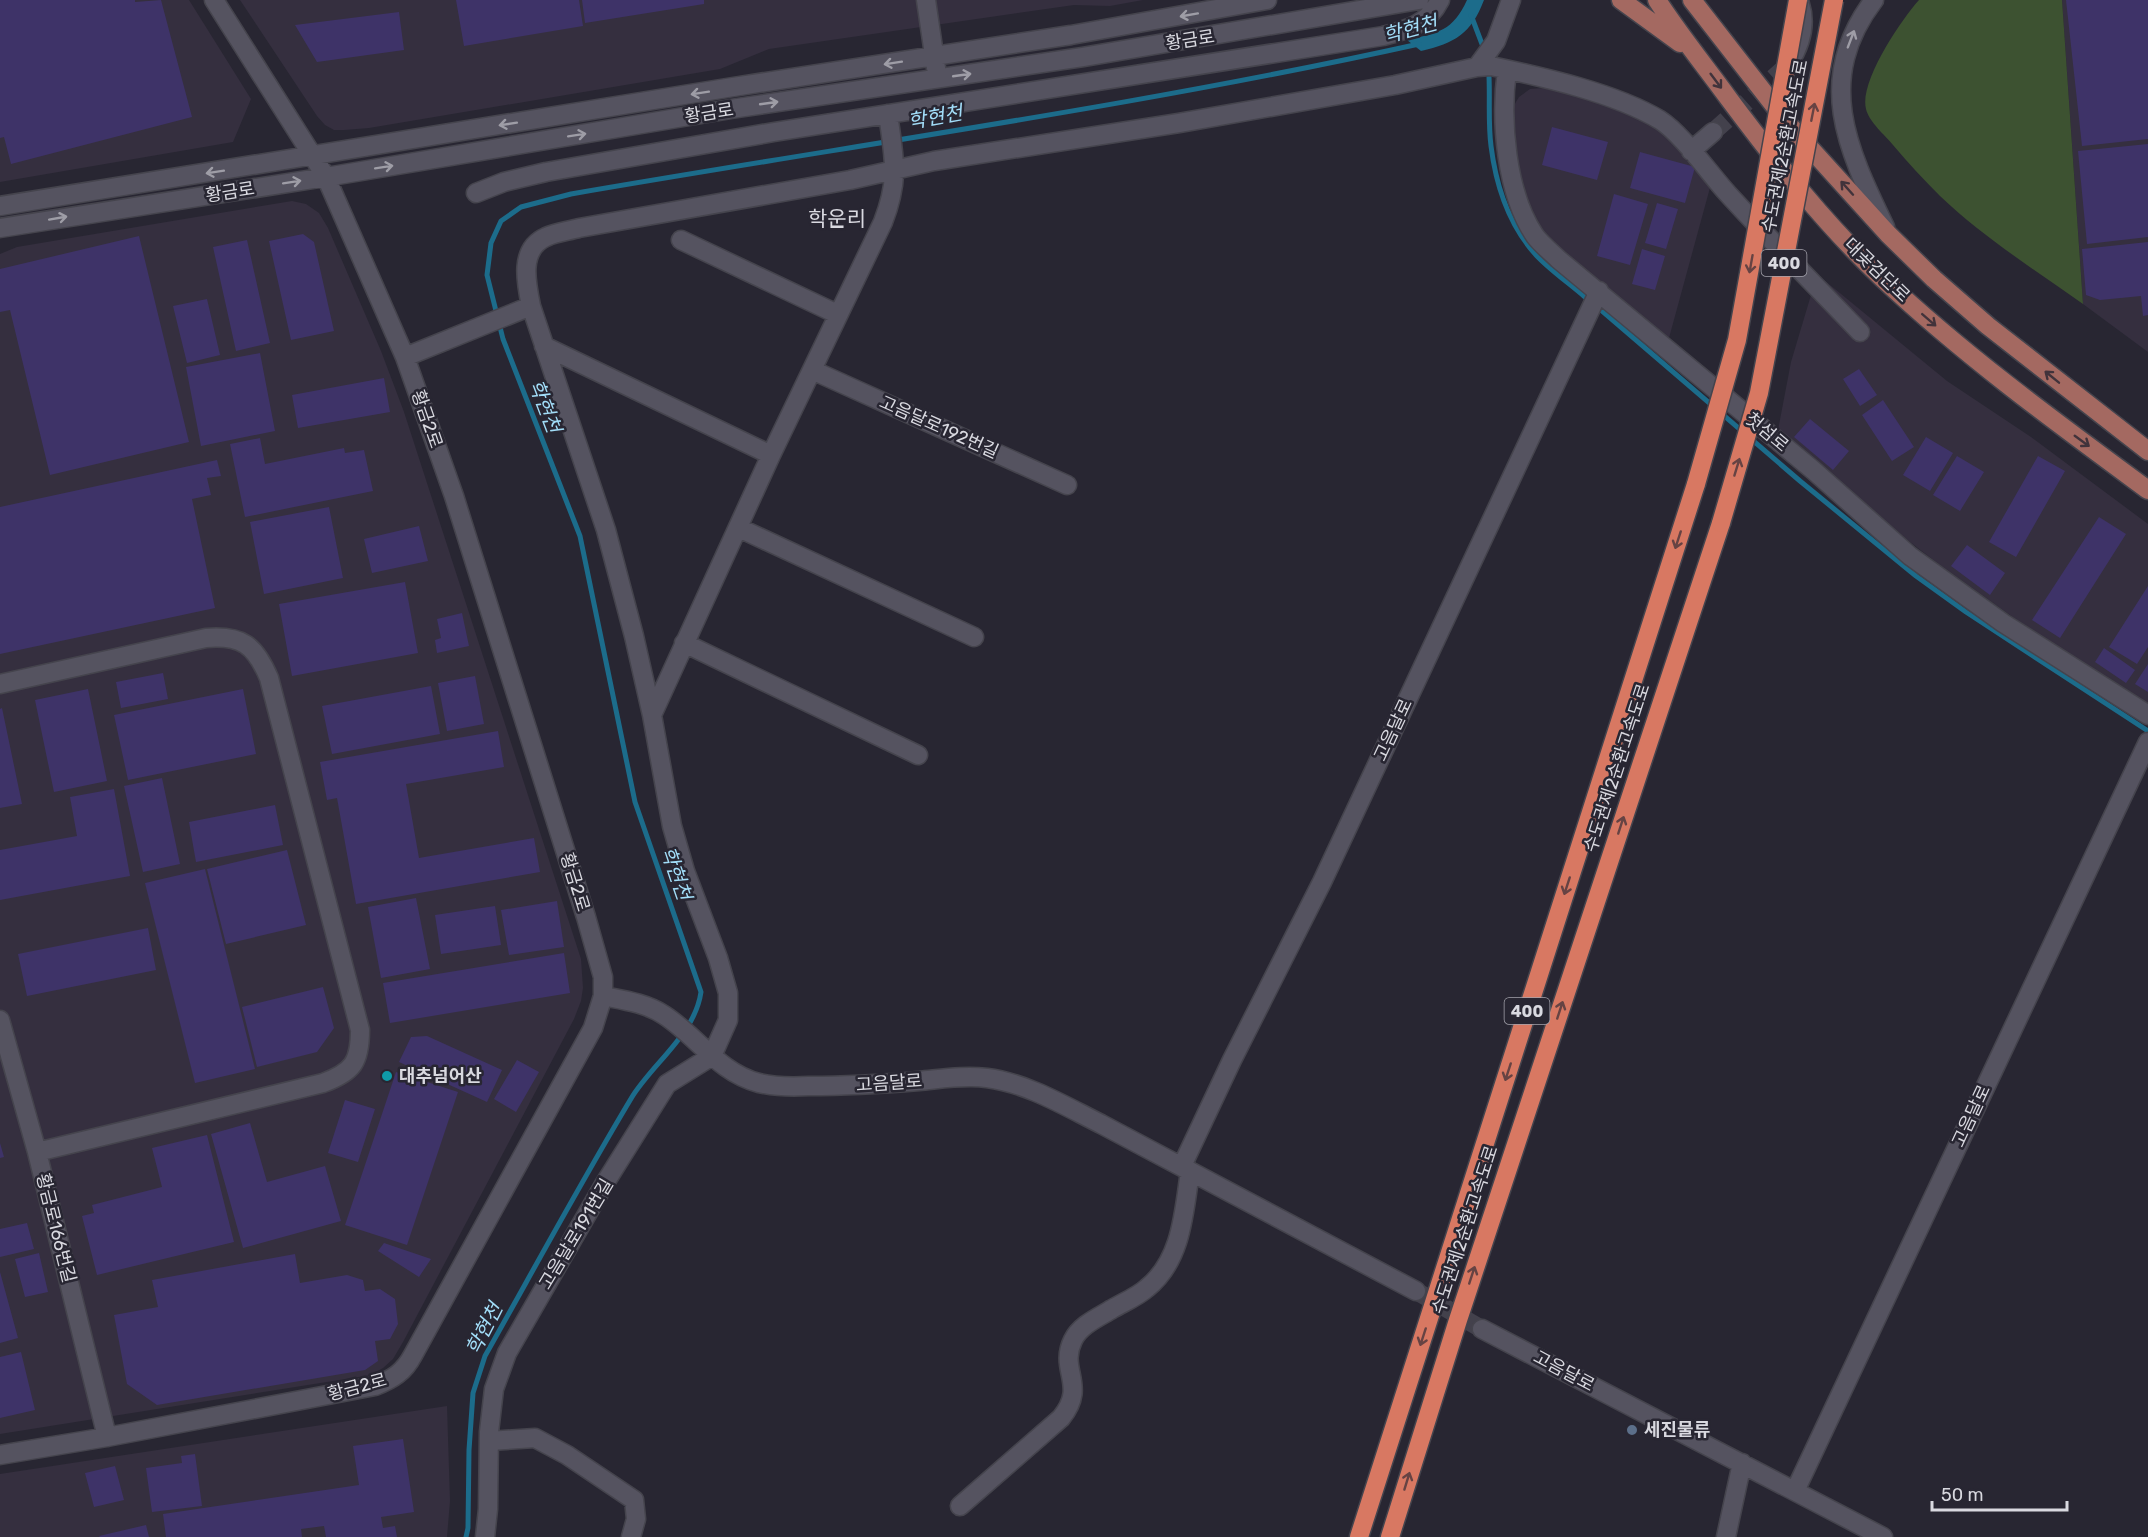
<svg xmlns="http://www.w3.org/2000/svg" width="2148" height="1537" viewBox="0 0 2148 1537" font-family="Rubik,'Noto Sans KR',sans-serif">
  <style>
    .industrial { fill: #352f3f }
    .green { fill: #3d5231 }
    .water { fill: #1c6c8b }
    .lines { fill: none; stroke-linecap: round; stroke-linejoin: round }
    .stream { stroke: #1c6c8b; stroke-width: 5 }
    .building { fill: #3e3368 }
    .minor-tunnel { stroke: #43414c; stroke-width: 18; stroke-dasharray: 18 9; stroke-linecap: butt }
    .minor-casing { stroke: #45444d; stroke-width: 21 }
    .major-casing { stroke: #45444d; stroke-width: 21 }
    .highway-casing { stroke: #45444d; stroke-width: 21 }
    .minor { stroke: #555360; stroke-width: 18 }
    .major { stroke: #a46961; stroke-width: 18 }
    .highway { stroke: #d87862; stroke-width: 18 }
    .highway-bridge-casing { stroke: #45444d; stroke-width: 21; stroke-linecap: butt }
    .highway-bridge { stroke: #d87862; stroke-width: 18 }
    .oneway { stroke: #9e9da6 }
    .oneway2 { stroke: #41333b }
    .oneway3 { stroke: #664343 }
    .culture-dot { fill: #0f9aa8; stroke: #282632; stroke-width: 2 }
    .service-dot { fill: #5c6f8a; stroke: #282632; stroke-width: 2 }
    .labels { text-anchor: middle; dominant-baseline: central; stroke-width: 5; stroke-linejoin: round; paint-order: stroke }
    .shield { fill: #282632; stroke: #a4a3ac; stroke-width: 1.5 }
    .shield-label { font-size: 16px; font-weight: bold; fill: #d9d9e0 }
    .street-label { font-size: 18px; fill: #d9d9e0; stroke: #282632 }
    .poi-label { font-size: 18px; font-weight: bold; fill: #d9d9e0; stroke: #282632; text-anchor: start }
    .water-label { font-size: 20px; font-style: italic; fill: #a2ddf8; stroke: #282632 }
    .quarter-label { font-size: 21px; fill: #d9d9e0; stroke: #282632 }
  </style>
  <rect width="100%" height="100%" fill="#282632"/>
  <!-- industrial -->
  <path class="industrial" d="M0 0H189L251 99 233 142 0 182Z
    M240 0H1143L1110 6 1074 5 769 49 720 69 369 128 344 130H334L325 125 317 116Z
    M2062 0H2148V352L2083 304Z
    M1543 88 1567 93 1642 118 1672 139 1711 184 1669 338 1548 239 1534 221 1526 202 1513 149 1512 123 1513 107 1519 97 1530 89Z
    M292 201 306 204 319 213 328 228 381 351 404 412 581 959 583 988 581 1001 574 1019 403 1342 393 1359 383 1368 371 1375 0 1434V254L17 247Z
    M1824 280 1947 381 2031 437 2148 524V705L2014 618 1936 562 1867 509 1778 430 1791 362 1811 295Z
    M447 1406 450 1501 447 1537H0V1474Z"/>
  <!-- green -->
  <path class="green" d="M1919 0H2062L2083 304C2035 270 1983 237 1940 196 1924 180 1908 163 1893 145 1885 135 1869 122 1866 109 1859 82 1901 20 1919 0Z"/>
  <!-- water -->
  <path class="water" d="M1467 0H1484C1471 34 1455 43 1421 51L1407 40C1438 33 1453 31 1467 0Z"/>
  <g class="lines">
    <!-- stream -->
    <path class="stream" d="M1471 15 1482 44
      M1489 77C1490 100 1488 123 1491 146 1496 186 1508 224 1536 255 1550 270 1569 283 1585 297
      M1601 310 1800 481 1916 576 1966 612 2148 731
      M466 1537 468 1528 469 1450 473 1393 485 1356C534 1269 581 1182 632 1097 654 1062 695 1034 701 992L635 802 580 536 503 339 487 275 491 243 501 221 521 207 571 194C854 145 1139 106 1419 44"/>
  </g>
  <!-- building -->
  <path class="building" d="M0 0H135V2L161 0 192 117 11 164 4 137 0 138Z
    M456 0H579L583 26 464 46Z
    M582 0H704V4L585 23Z
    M2066 0H2148V139L2082 146Z
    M399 12 404 50 317 62 295 25Z
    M1552 127 1608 142 1597 180 1542 165Z
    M2148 144V237L2087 244 2078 151Z
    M1640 152 1695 167 1685 203 1630 188Z
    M1614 194 1648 204 1630 265 1597 256Z
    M1657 203 1678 209 1666 249 1645 243Z
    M303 234 314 242 334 331 291 340 269 241Z
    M139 236 189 442 50 475 10 310 0 312V269Z
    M247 240 270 343 236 351 213 247Z
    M2148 242V315L2143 316 2141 296 2100 300 2086 295 2082 249Z
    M1642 249 1665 256 1655 290 1632 284Z
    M207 299 220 355 187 363 173 306Z
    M260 353 275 431 201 446 186 367Z
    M1859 369 1877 395 1860 406 1843 379Z
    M384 378 390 412 298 428 292 395Z
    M1883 400 1914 447 1892 461 1862 415Z
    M1810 419 1849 451 1833 470 1794 437Z
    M1926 437 1953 453 1930 491 1903 475Z
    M260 438 265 464 344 448 345 453 364 450 373 491 245 517 230 444Z
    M1957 456 1984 472 1960 511 1933 495Z
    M2038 456 2065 471 2016 557 1989 542Z
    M217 460 221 476 207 478 211 495 192 499 215 608 0 654V507Z
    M329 507 343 578 264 594 250 522Z
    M2099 517 2126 534 2060 638 2032 620Z
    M419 526 428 561 372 573 364 539Z
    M1967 545 2005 573 1990 595 1951 566Z
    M405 582 418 653 292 676 279 604Z
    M2148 586V647L2137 664 2109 647Z
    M462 613 469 646 437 653 435 640 441 638 437 619Z
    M2104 648 2135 670 2126 683 2095 662Z
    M2148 664V692L2135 684Z
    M163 673 168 699 121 708 116 682Z
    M475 676 484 724 447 731 438 683Z
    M431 686 440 734 332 754 322 706Z
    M88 689 107 781 54 792 35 700Z
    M243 689 256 754 128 780 114 715Z
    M2 708 22 804 0 808V709Z
    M498 731 504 767 406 784 419 858 534 838 540 872 356 904 337 798 327 800 320 762Z
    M162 778 180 864 143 872 124 786Z
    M114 789 130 876 0 900V850L77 836 70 797Z
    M275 805 283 845 196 862 189 822Z
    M287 850 306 925 226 944 207 869Z
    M205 869 255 1069 195 1083 145 883Z
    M416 898 430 969 381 978 368 907Z
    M557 901 564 947 509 955 501 910Z
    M495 906 501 945 441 954 435 915Z
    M148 928 156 970 27 996 18 954Z
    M564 953 570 993 390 1023 383 983Z
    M323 987 334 1028 317 1052 257 1067 242 1007Z
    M427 1036 502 1070 487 1102 399 1062 411 1037Z
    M517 1060 539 1072 516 1112 494 1099Z
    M396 1072 458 1092 407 1245 345 1225Z
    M345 1100 375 1109 358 1162 328 1153Z
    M250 1123 267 1182 325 1166 341 1221 243 1248 211 1134Z
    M207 1135 234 1242 97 1275 82 1216 94 1213 92 1205 162 1187 152 1148Z
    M0 1143 4 1157 0 1158Z
    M27 1223 34 1249 0 1257V1229Z
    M384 1243 431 1259 419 1277 378 1251Z
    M39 1253 48 1292 25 1297 15 1259Z
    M295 1254 300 1283 347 1275 363 1280 365 1291 380 1289 395 1299 398 1324 390 1339 375 1341 378 1361 365 1370 157 1405 127 1384 114 1315 158 1307 152 1280Z
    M0 1272 18 1338 0 1343Z
    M21 1352 35 1410 0 1418V1357Z
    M403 1439 414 1512 381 1517 383 1528 395 1526 397 1537H326L324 1526 301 1529 302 1537H166L163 1514 359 1485 353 1446Z
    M195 1454 202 1506 152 1512 146 1468 182 1463 181 1456Z
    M115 1466 124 1500 94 1507 85 1473Z
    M146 1525 149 1537H100L99 1536Z"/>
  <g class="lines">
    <!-- minor-tunnel -->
    <path class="minor-tunnel" d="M1713 132 1788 65
      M1416 1291 1482 1329"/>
    <!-- minor casing -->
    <g class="minor-casing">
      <path id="minor" d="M926 0 936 68
        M1874 0C1814 79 1847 148 1885 227
        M1789 63C1801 44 1807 23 1799 1
        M1477 67 1496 41 1511 0
        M1507 70C1500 120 1506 193 1535 236 1541 244 1551 252 1558 259L1813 470 1910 556 2003 623 2148 715
        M1691 151 1713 132
        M476 193 504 182 546 172 774 132 1383 36C1407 30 1428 24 1440 0
        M0 206 733 87 1071 35 1267 0
        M0 228 326 177 731 109 1083 57 1419 0
        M681 240 837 314
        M531 306 606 530 634 636 652 715
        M544 346 771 455
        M405 357 531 306C526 282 519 249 546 237 556 232 569 231 579 228L850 180 934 161 1179 123 1395 85 1477 67 1491 66C1543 77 1615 93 1660 120 1682 134 1709 173 1728 194 1771 241 1816 286 1860 332
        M812 370 1067 485
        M739 528 974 637
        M684 643 918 755
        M0 684 206 638C242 635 255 645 269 678L360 1030C360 1062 353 1072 323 1083L37 1152
        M603 996C623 1000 646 1003 664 1015 697 1036 719 1073 759 1083 776 1087 792 1087 809 1086 846 1086 882 1084 919 1081 941 1079 964 1075 987 1078 1027 1083 1065 1106 1101 1124L1416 1291
        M0 1020 37 1152 107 1437
        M1182 1166 1232 1060 1322 882 1599 291
        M1482 1329 1883 1537
        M489 1441 535 1438 567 1455 634 1500 636 1519 631 1537
        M0 1455 107 1437 375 1386C393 1379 404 1372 413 1355L593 1028 603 996V977L586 917 454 496 405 357 326 177 214 0
        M1795 1491 2148 742
        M960 1506 1061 1418C1088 1385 1058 1370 1073 1340 1080 1325 1099 1317 1112 1309 1124 1302 1137 1297 1147 1288 1182 1260 1184 1212 1190 1171
        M485 1537 488 1509 489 1432 494 1389 507 1353 605 1183 667 1084 712 1056 728 1020V993L718 958 685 871 672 826 652 715 771 455 883 222C900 178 894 158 888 114
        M1726 1537 1742 1463"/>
    </g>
    <!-- major casing -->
    <g class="major-casing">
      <path id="major" d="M1621 0 1680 43
        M1657 0C1679 34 1705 66 1729 99 1776 162 1825 224 1882 278 1965 356 2057 423 2148 490
        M1692 0 1790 126 1888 234 1934 279 1988 326 2148 451"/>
    </g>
    <!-- highway casing -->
    <g class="highway-casing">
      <path id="highway" d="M1359 1537 1696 484
        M1390 1537 1458 1320 1721 523"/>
    </g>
    <!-- minor -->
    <use href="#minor" class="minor"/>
    <!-- major -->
    <use href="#major" class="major"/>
    <!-- highway -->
    <use href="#highway" class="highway"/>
    <!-- highway-bridge casing -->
    <g class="highway-bridge-casing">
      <path id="highway-bridge" d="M1696 484 1737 340 1798 0
        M1721 523 1759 393 1834 0"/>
    </g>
    <!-- highway-bridge -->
    <use href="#highway-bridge" class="highway-bridge"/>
  </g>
  <!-- one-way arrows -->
  <defs><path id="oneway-shaft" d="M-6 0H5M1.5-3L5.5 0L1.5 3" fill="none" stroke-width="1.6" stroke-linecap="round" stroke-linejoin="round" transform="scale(1.5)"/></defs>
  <g class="oneway">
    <use href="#oneway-shaft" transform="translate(1189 15) rotate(170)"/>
    <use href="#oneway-shaft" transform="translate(1851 39) rotate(-69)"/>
    <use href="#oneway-shaft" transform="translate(893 63) rotate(171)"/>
    <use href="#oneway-shaft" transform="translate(962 75) rotate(-8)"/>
    <use href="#oneway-shaft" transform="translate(700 93) rotate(171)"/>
    <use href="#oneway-shaft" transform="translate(769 103) rotate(-8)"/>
    <use href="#oneway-shaft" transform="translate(508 124) rotate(171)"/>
    <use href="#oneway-shaft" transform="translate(577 135) rotate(-9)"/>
    <use href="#oneway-shaft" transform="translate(384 167) rotate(-9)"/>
    <use href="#oneway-shaft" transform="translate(215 172) rotate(171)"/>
    <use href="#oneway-shaft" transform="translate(292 182) rotate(-9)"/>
    <use href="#oneway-shaft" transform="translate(58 218) rotate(-10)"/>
  </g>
  <g class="oneway2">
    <use href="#oneway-shaft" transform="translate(1716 81) rotate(53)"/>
    <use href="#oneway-shaft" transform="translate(1847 188) rotate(-132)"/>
    <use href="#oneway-shaft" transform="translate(1929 320) rotate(41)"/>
    <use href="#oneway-shaft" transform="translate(2052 377) rotate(-141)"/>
    <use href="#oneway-shaft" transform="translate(2082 441) rotate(36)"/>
  </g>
  <g class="oneway3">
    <use href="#oneway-shaft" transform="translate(1813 112) rotate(-79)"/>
    <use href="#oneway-shaft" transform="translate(1751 264) rotate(100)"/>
    <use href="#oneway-shaft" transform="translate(1737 467) rotate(-73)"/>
    <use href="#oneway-shaft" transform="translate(1678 540) rotate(108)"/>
    <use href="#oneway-shaft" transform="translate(1621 825) rotate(-72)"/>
    <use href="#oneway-shaft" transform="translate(1567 886) rotate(108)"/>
    <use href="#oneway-shaft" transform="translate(1560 1010) rotate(-72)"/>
    <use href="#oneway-shaft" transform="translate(1508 1072) rotate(108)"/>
    <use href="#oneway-shaft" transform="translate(1472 1275) rotate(-72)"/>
    <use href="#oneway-shaft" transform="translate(1423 1337) rotate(108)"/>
    <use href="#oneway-shaft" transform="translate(1407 1481) rotate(-73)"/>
  </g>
  <!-- markers -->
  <circle class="culture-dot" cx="387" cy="1076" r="6"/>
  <circle class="service-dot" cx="1632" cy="1430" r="6"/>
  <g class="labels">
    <!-- shield labels -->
    <g class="shield">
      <rect x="1761.5" y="250" width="45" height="26" rx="4.5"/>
      <rect x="1504.5" y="998" width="45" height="26" rx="4.5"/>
    </g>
    <g class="shield-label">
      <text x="1784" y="263">400</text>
      <text x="1527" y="1011">400</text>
    </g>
    <!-- street labels -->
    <g class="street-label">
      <text transform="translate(1190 40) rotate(-9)">황금로</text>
      <text transform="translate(709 113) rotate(-9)">황금로</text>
      <text transform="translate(1785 146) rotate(-79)">수도권제2순환고속도로</text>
      <text transform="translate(230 192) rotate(-9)">황금로</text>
      <text transform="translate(1877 270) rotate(44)">대곶검단로</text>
      <text transform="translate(427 419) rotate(71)">황금2로</text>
      <text transform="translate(939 427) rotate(24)">고음달로192번길</text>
      <text transform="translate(1767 432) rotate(40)">첫섬로</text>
      <text transform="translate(1393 730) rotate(-65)">고음달로</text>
      <text transform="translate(1617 768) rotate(-72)">수도권제2순환고속도로</text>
      <text transform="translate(575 882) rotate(73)">황금2로</text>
      <text transform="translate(889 1083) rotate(-4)">고음달로</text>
      <text transform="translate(1971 1116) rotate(-65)">고음달로</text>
      <text transform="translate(56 1228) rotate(76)">황금로166번길</text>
      <text transform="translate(1465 1230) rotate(-72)">수도권제2순환고속도로</text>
      <text transform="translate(576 1234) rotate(-59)">고음달로191번길</text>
      <text transform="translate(1564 1371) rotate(28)">고음달로</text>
      <text transform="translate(357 1387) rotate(-15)">황금2로</text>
    </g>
    <!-- poi labels -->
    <g class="poi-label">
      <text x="399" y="1076">대추넘어산</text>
      <text x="1644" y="1430">세진물류</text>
    </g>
    <!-- water labels -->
    <g class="water-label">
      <text transform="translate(1410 29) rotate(-15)">학현천</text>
      <text transform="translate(935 117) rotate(-10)">학현천</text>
      <text transform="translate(545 406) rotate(69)">학현천</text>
      <text transform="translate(676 873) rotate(71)">학현천</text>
      <text transform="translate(484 1329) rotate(-63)">학현천</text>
    </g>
    <!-- quarter labels -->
    <g class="quarter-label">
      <text x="837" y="218">학운리</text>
    </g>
  </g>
  <!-- scale -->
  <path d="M1932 1501v9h135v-9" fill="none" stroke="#d9d9e0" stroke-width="3"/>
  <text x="1941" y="1501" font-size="18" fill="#d9d9e0" stroke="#282632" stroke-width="4.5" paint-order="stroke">50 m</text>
</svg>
